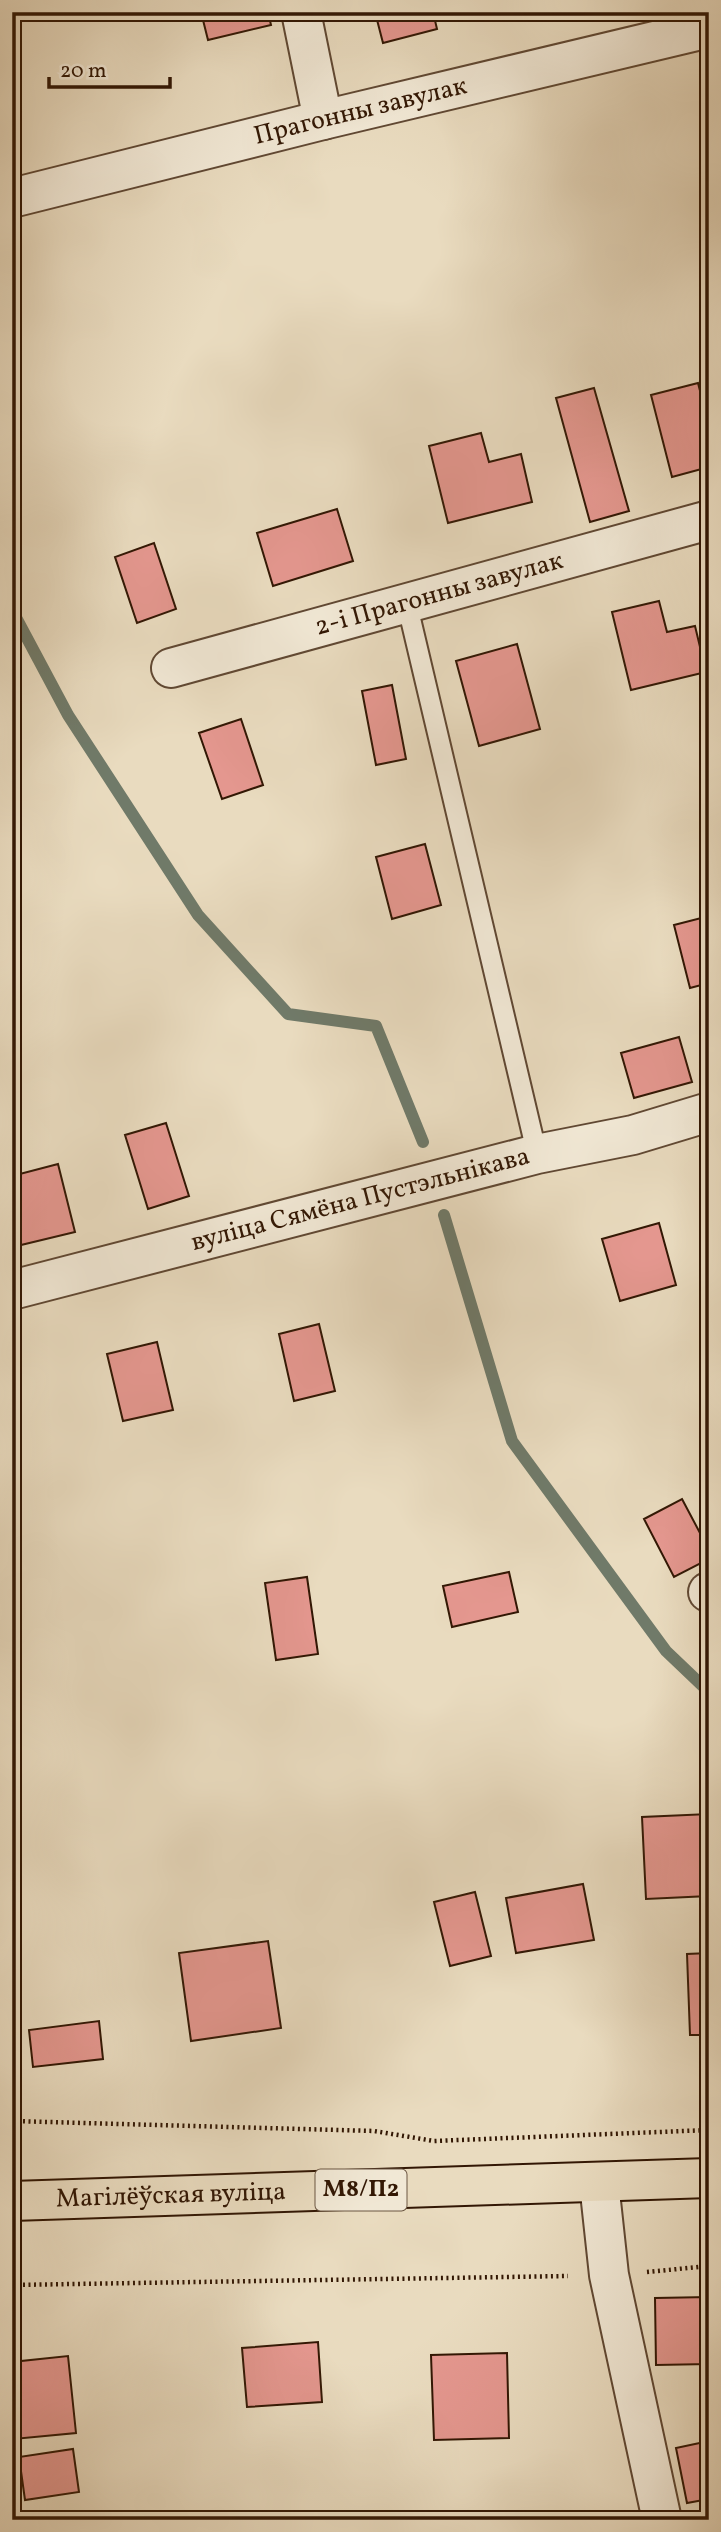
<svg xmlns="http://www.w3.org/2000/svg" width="721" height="2532" viewBox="0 0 721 2532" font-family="Vollkorn,serif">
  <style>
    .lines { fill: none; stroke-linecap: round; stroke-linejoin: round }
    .stream { stroke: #707a69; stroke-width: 12 }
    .building { fill: #e4978f; stroke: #321704; stroke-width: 2 }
    .lane-casing { stroke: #604833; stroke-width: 23 }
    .street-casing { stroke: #604833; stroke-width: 42 }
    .primary-casing { stroke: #321704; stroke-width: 42 }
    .path { stroke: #321704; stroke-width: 4.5; stroke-dasharray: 2 3.5; stroke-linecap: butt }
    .lane { stroke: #f1e8d5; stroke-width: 19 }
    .street { stroke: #f1e8d5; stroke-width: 38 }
    .primary { stroke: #e9dbbf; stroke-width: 38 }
    .labels { text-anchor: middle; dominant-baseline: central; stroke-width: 6; stroke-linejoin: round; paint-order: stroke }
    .shield { fill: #f1e8d5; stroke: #6b5643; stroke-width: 2 }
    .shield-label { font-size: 24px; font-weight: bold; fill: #321704 }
    .street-label { font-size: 26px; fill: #321704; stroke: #f1e8d5 }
  </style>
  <rect width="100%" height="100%" fill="#e9dbbf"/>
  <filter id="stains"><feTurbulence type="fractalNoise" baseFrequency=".00286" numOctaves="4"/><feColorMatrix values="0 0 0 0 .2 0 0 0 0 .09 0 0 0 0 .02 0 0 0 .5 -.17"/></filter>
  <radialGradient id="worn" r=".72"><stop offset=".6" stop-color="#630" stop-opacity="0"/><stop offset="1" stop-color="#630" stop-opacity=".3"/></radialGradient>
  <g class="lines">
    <!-- stream -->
    <path class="stream" d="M12 610 68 715 198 915 288 1014 376 1026 423 1142
      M444 1215 512 1441 666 1651 709 1692"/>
  </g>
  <!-- building -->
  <path class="building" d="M201 12H268L271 25 208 40Z
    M375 12H433L437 29 383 43Z
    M698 383 709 426V467L672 477 651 395Z
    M594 388 629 511 590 522 556 398Z
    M481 433 489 462 521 454 532 502 448 523 429 446Z
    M337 509 353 561 273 586 257 533Z
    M154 543 176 609 137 623 115 557Z
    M659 601 667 632 695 626 706 672 631 690 612 612Z
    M517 644 540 729 479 746 456 661Z
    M392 685 406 759 376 765 362 691Z
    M241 719 263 785 222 799 199 733Z
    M425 844 441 905 392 919 376 857Z
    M709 916V983L690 988 674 925Z
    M679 1037 692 1082 634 1098 621 1053Z
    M166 1123 189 1196 148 1209 125 1135Z
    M58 1164 75 1232 21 1245 12 1211V1176Z
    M659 1223 676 1285 620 1301 602 1239Z
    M319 1324 335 1391 294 1401 279 1334Z
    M157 1342 173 1410 123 1421 107 1354Z
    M682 1499 709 1550V1559L674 1577 644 1519Z
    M509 1572 518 1612 452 1627 443 1586Z
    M307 1577 318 1654 276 1660 265 1583Z
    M709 1814V1896L646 1899 642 1817Z
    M583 1884 594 1940 516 1953 506 1898Z
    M475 1892 491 1956 450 1966 434 1902Z
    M268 1941 281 2028 191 2041 179 1953Z
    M709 1953V2035H690L687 1954Z
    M99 2021 103 2059 33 2067 29 2030Z
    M709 2297V2364L656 2365 655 2298Z
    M318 2342 322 2402 247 2407 242 2348Z
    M507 2353 509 2438 434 2440 431 2355Z
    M68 2356 76 2433 14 2439 12 2362Z
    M709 2441V2499L687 2503 676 2448Z
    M73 2449 79 2492 25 2500 19 2457Z"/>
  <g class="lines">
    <!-- lane casing -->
    <g class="lane-casing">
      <path id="lane" d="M407 604 537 1154"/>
    </g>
    <!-- street casing -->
    <g class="street-casing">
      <g id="street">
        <path d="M301 12 323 120"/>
        <path id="s1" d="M12 198 323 120 709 28"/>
        <path id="s2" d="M171 668 709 520"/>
        <path id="s3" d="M12 1290 537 1154 633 1135 709 1112"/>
        <path d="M708 1592H709"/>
        <path d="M599 2183 609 2275 662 2520"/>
      </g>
    </g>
    <!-- primary casing -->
    <g class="primary-casing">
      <g id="primary">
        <path id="s4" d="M12 2201 709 2178"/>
      </g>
    </g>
    <!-- path -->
    <path class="path" d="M12 2121 374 2131 434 2141 709 2130
      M647 2272 709 2266
      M12 2285 568 2276"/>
    <!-- lane -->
    <use href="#lane" class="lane"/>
    <!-- street -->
    <use href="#street" class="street"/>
    <!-- primary -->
    <use href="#primary" class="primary"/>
  </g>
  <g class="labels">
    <!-- shield labels -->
    <rect class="shield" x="315.5" y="2169.5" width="91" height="41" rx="5"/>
    <g class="shield-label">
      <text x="361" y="2190">М8/П2</text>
    </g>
    <!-- street labels -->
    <g class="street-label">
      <text stroke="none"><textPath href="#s1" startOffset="359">Прагонны завулак</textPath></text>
      <text stroke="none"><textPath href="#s2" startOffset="278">2-і Прагонны завулак</textPath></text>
      <text stroke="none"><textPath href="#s3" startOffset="360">вуліца Сямёна Пустэльнікава</textPath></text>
      <text stroke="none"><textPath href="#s4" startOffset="159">Магілёўская вуліца</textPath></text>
    </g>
  </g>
  <!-- margin -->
  <rect width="721" height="2532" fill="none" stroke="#e9dbbf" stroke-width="42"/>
  <rect x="14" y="14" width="693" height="2504" fill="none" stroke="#321704" stroke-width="3.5"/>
  <rect x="21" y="21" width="679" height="2490" fill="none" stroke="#321704" stroke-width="2"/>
  <!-- scale -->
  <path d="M49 77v10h121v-10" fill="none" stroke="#321704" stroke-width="3.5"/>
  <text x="60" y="77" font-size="21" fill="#321704" stroke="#f1e8d5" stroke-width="5" paint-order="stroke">20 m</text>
  <rect width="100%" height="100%" filter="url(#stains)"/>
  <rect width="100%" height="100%" fill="url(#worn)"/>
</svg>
